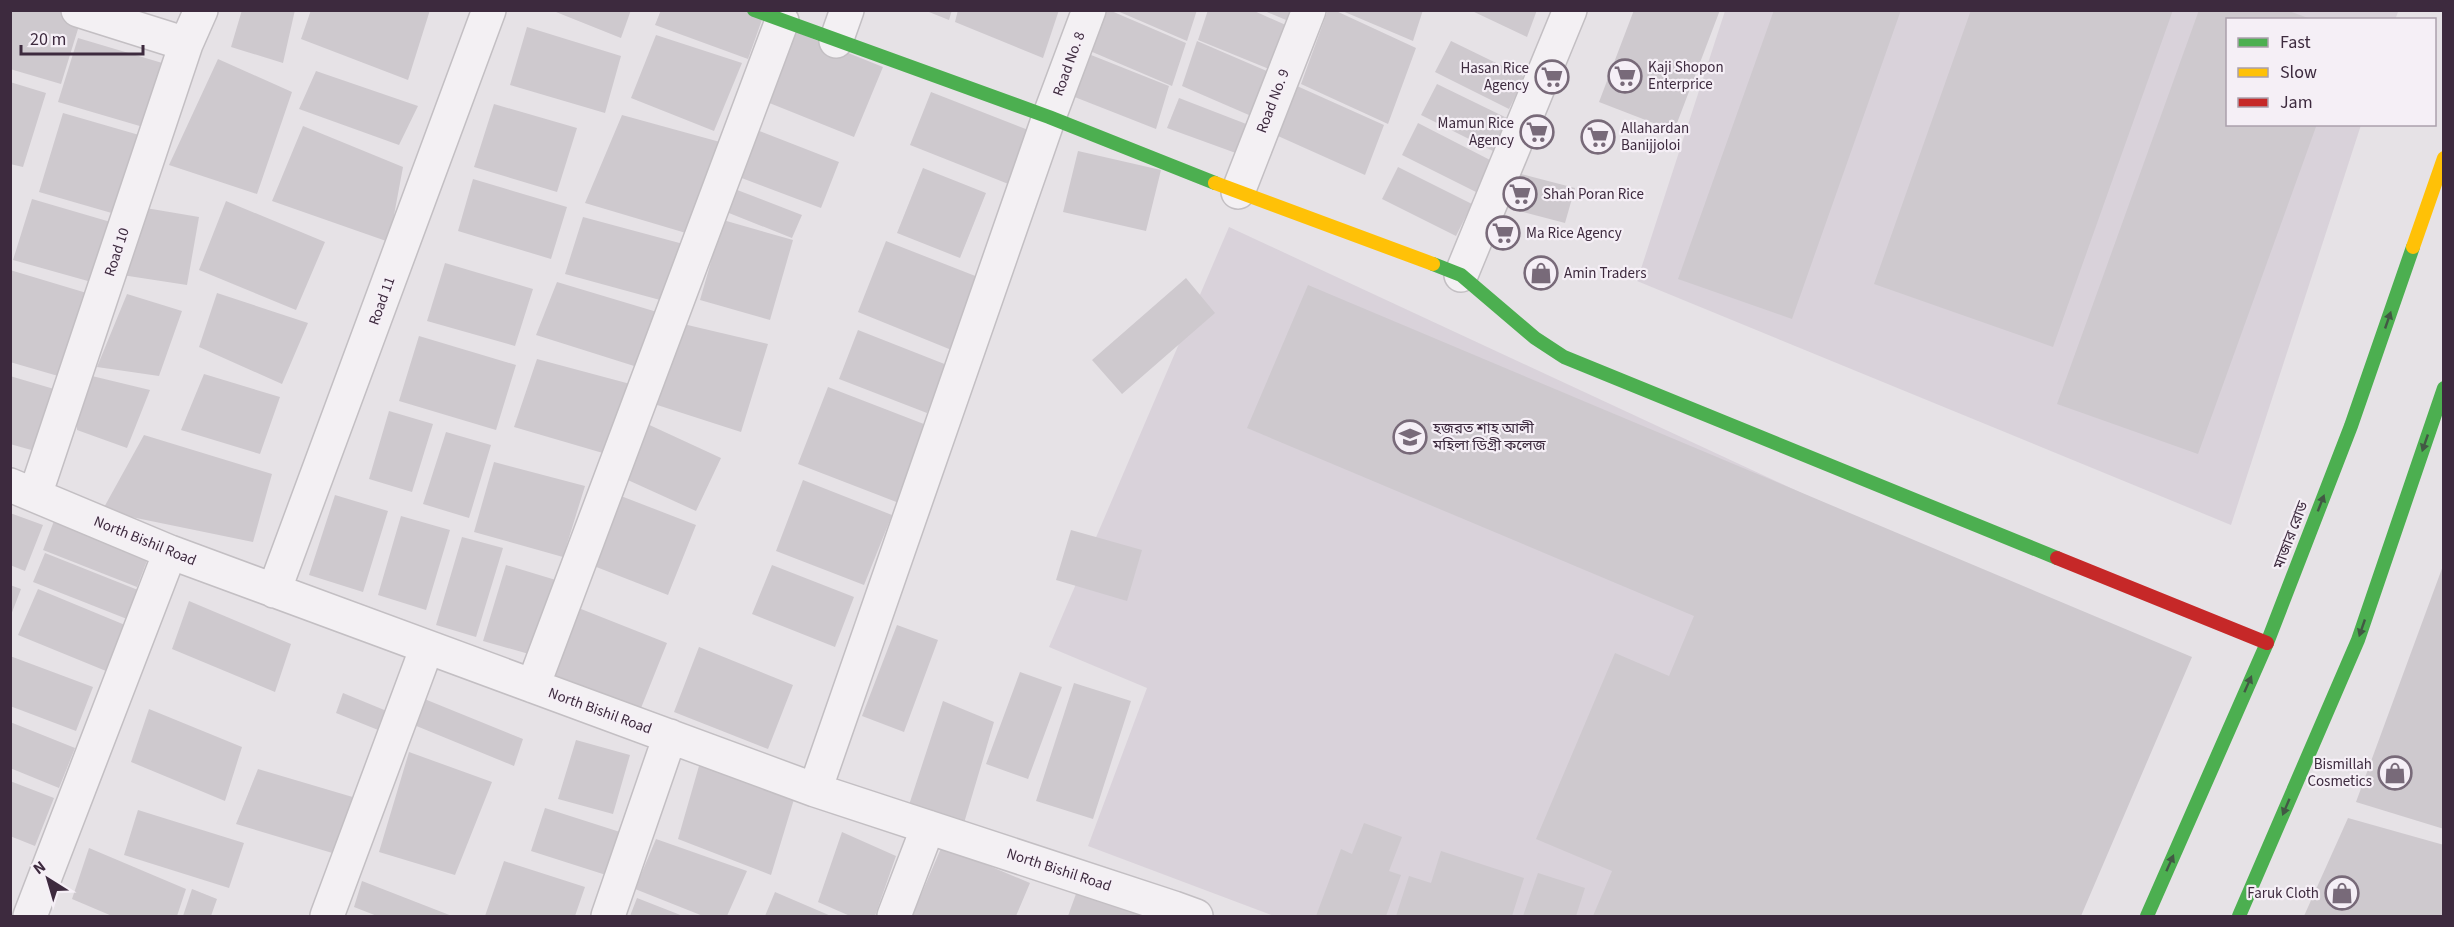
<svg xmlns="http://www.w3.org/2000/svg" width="2454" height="927" viewBox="0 0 2454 927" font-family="'Source Sans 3','Noto Sans Bengali',sans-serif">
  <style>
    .built { fill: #d9d2da }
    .building { fill: #cec9ce }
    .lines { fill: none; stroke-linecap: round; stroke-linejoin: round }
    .street-casing { stroke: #c3bfc3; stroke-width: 36 }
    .street { stroke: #f3f0f3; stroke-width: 33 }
    .fast { stroke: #4caf50; stroke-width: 14 }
    .slow { stroke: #ffc107; stroke-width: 14 }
    .jam { stroke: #c62828; stroke-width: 14 }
    .oneway { fill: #425944 }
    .labels { text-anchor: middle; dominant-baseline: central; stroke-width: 4.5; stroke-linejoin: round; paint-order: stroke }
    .street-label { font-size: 15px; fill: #3d2a3e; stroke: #f5eff6 }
    .poi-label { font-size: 15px; fill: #3d2a3e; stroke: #f5eff6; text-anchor: start }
  </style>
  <rect width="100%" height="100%" fill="#e6e2e6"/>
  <!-- built -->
  <path class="built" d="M2394 10 2398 12 2395 20H2228V124L2361 125 2231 525 1637 281 1725 11Z
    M1229 227 2172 665 2056 916H1274L1088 846 1147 688 1049 647Z"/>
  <!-- building -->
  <path class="building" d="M10 10H63L82 16 61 84 10 69Z
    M242 10H295L283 63 231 47Z
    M311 10H430L408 80 301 39Z
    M551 10H631L621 38Z
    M661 10H753L764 14 748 59 655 25Z
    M924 10H952L949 20Z
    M958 10H1059L1043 58 955 22Z
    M1097 10H1109L1186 43 1172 86 1083 48Z
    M1115 10H1197L1187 41Z
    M1208 10H1252L1297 30 1281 74 1198 40Z
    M1262 10H1303L1298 25Z
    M1328 10H1334L1416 48 1388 124 1301 84Z
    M1340 10H1423L1413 41Z
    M1470 10H1537L1527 37Z
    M1634 10H1720L1674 131 1599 102Z
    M1774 10H1901L1792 319 1678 279Z
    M1971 10H2173L2053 347 1874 284Z
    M2199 10H2286L2311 19 2228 20V124H2317L2198 454 2057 404Z
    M527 27 621 56 605 113 510 85Z
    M791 30 883 67 854 137 762 100Z
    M656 35 742 63 714 131 631 98Z
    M78 38 169 65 150 129 58 102Z
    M1197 41 1281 77 1265 122 1182 86Z
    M1451 41 1525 77 1509 109 1435 72Z
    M1081 51 1169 86 1156 129 1067 94Z
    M218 59 292 92 257 194 169 165Z
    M316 71 418 106 399 145 299 109Z
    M10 82 46 93 23 167 10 164Z
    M1437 84 1511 120 1495 152 1421 115Z
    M1297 86 1384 125 1365 175 1278 136Z
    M931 92 1036 133 1016 187 910 145Z
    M1179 98 1254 127 1244 156 1167 128Z
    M494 104 577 128 557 192 474 167Z
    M63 113 146 137 122 216 39 192Z
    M622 115 720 142 696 236 585 203Z
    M1418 123 1492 161 1476 192 1402 155Z
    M303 126 403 167 389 242 272 201Z
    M749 127 839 162 821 208 731 174Z
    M1078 151 1161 170 1146 231 1063 212Z
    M1398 167 1472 204 1456 236 1382 199Z
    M923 168 986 193 960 258 897 233Z
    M1517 173 1575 188 1565 223 1508 208Z
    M473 179 567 207 551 259 458 231Z
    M732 188 802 215 792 238 724 211Z
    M32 199 114 223 95 283 13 260Z
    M226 201 325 242 296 310 199 270Z
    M134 206 199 217 187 285 122 275Z
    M583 217 687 245 671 303 565 274Z
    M723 220 793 240 770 320 700 300Z
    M886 241 983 279 954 351 858 312Z
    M445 263 533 289 515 346 427 321Z
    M10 270 90 294 65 378 10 362Z
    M1186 278 1215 313 1122 394 1092 360Z
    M557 282 667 315 650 371 536 335Z
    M1308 285 2192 657 2081 916H1593L1612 871 1536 839 1615 653 1669 676 1694 616 1247 428Z
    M217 293 308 323 282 384 199 347Z
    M127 294 182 311 159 376 97 367Z
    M679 323 768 344 741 432 651 403Z
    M858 330 947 365 927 413 839 379Z
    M419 336 516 365 496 430 399 401Z
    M537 359 634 385 613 456 514 427Z
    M204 374 280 397 260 454 181 430Z
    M10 376 54 389 35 451 10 444Z
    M92 376 150 390 127 448 77 430V424Z
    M828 387 929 426 899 503 798 464Z
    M389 411 433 424 412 492 369 479Z
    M643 422 721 458 696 511 619 476Z
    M446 432 491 445 469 518 423 504Z
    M144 435 272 474 253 542 102 511Z
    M494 462 585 486 563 557 474 532Z
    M803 480 892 515 864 585 776 551Z
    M608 491 696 525 668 595 581 561Z
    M335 495 388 511 363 592 309 575Z
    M10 513 43 525 25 571 10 565Z
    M401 516 450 530 426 610 378 595Z
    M54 521 148 558 137 587 43 550Z
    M1071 530 1142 550 1127 601 1056 580Z
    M462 537 503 548 476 637 436 625Z
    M45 553 138 590 127 619 33 582Z
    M2444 563V829L2356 802Z
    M506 565 559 581 536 656 483 641Z
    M772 565 854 597 835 647 752 614Z
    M10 585 21 589 11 615H10Z
    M38 589 125 625 106 671 18 635Z
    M189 601 291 644 275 692 172 649Z
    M576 607 667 643 637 718 546 683Z
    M897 625 938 640 904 732 862 716Z
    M699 647 793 685 768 749 674 712Z
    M10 656 93 687 76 731 10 706Z
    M1020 672 1062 687 1028 779 986 764Z
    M1074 683 1131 701 1093 819 1036 801Z
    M343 693 394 714 388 734 336 713Z
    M422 698 523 739 514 766 414 725Z
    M943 701 994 722 964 823 909 805Z
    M149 709 242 747 225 801 131 762Z
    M10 722 75 748 59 788 10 768Z
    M576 740 630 755 613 814 558 799Z
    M409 752 492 782 455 875 379 852Z
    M701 759 795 796 771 875 678 839Z
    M258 769 356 798 339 855 236 824Z
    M10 781 54 798 35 846 10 836Z
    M545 808 620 832 606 875 531 851Z
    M138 810 244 843 229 888 124 855Z
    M2348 818 2444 845V916H2304Z
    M1364 823 1402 837 1389 871 1401 875 1386 916H1316L1341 849 1352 854Z
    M842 832 896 856 875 916H850L818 902Z
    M656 839 747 871 727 916H703L635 889Z
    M942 846 1030 883 1016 916H912Z
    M89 848 186 889 177 916H112L72 899Z
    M1441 851 1524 878 1512 916H1396L1409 876 1431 883Z
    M504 861 585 887 575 916H485Z
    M1538 873 1585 888 1576 916H1523Z
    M1081 880 1159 916H1068Z
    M362 881 452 916H377L354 907Z
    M192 889 217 899 211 916H183Z
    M775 892 831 916H765Z
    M637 898 683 916H630Z"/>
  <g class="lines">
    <!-- street casing -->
    <g class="street-casing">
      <path id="street" d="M78 10 186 44
        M836 41 847 10
        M1238 192 1309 10
        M1461 275 1570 10
        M10 485 170 552 815 790 1174 908 1196 916
        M35 495 186 44 201 10
        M274 591 489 10
        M533 686 782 21
        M815 790 1049 117 1089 10
        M30 916 170 552
        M327 916 427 647
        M608 916 670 736
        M894 916 928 827"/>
    </g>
    <!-- street -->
    <use href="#street" class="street"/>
    <!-- fast -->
    <path class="fast" d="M754 10 1049 117 1215 183
      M1433 264 1461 275 1535 338 1564 357 2057 558
      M2147 916 2267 643 2351 426 2413 247
      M2239 916 2358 640 2444 388"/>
    <!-- slow -->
    <path class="slow" d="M1215 183 1433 264
      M2413 247 2444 158"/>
    <!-- jam -->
    <path class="jam" d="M2057 558 2267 643"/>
  </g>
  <!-- one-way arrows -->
  <defs><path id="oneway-solid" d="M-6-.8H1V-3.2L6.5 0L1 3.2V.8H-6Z" transform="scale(1.5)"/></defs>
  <g class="oneway">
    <use href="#oneway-solid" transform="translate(2388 320) rotate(-71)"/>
    <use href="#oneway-solid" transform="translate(2425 443) rotate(109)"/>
    <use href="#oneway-solid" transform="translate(2321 503) rotate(-69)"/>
    <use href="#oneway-solid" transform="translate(2362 628) rotate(109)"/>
    <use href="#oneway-solid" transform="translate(2248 684) rotate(-66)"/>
    <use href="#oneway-solid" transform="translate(2286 807) rotate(113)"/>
    <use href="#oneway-solid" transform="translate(2170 863) rotate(-66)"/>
  </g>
  <!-- icons -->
  <defs>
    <g id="supermarket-ring" transform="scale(1.725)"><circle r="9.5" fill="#f5eff6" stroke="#786a79" stroke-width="1.5"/><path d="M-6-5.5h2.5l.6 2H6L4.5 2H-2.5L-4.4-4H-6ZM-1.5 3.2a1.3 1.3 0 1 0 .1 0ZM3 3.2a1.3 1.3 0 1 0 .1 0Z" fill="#786a79"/></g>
    <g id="shop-ring" transform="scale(1.725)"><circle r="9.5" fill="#f5eff6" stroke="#786a79" stroke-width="1.5"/><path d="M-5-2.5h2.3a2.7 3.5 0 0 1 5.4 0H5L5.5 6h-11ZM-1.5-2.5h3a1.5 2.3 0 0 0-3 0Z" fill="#786a79"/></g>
    <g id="university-ring" transform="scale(1.725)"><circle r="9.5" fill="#f5eff6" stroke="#786a79" stroke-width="1.5"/><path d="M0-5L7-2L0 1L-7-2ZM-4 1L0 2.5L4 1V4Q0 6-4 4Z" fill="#786a79"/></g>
  </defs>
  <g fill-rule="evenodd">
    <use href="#supermarket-ring" x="1625" y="76"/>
    <use href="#supermarket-ring" x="1552" y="77"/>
    <use href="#supermarket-ring" x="1537" y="132"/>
    <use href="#supermarket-ring" x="1598" y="137"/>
    <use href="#supermarket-ring" x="1520" y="194"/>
    <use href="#supermarket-ring" x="1503" y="233"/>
    <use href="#shop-ring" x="1541" y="273"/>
    <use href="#university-ring" x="1410" y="437"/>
    <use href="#shop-ring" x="2395" y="773"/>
    <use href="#shop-ring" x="2342" y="893"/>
  </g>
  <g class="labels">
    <!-- street labels -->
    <g class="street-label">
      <text transform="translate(1069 64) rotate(-70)">Road No. 8</text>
      <text transform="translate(1273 101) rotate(-69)">Road No. 9</text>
      <text transform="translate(117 252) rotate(-72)">Road 10</text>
      <text transform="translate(382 301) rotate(-70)">Road 11</text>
      <text transform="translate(2291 535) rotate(-69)">মাজার রোড</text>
      <text transform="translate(145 541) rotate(22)">North Bishil Road</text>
      <text transform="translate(600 711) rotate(20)">North Bishil Road</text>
      <text transform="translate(1059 870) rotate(18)">North Bishil Road</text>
    </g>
    <!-- poi labels -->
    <g class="poi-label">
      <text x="1648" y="67">Kaji Shopon<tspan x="1648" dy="17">Enterprice</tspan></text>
      <text x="1529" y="68" text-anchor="end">Hasan Rice<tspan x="1529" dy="17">Agency</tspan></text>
      <text x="1514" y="123" text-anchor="end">Mamun Rice<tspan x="1514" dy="17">Agency</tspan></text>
      <text x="1621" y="128">Allahardan<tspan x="1621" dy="17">Banijjoloi</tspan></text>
      <text x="1543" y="194">Shah Poran Rice</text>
      <text x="1526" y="233">Ma Rice Agency</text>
      <text x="1564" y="273">Amin Traders</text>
      <text x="1433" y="428">হজরত শাহ আলী<tspan x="1433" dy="17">মহিলা ডিগ্রী কলেজ</tspan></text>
      <text x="2372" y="764" text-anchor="end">Bismillah<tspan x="2372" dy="17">Cosmetics</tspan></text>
      <text x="2319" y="893" text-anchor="end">Faruk Cloth</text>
    </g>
  </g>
  <!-- border -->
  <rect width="2454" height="927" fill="none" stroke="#3d2a3e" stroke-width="24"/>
  <!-- legend -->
  <rect x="2226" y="18" width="210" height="108" fill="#f5eff6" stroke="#aba0ac" stroke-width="1.5"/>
  <rect x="2238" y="38" width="30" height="9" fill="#4caf50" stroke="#aba0ac" stroke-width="1.5"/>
  <text x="2280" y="48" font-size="18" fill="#3d2a3e">Fast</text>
  <rect x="2238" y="68" width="30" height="9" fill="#ffc107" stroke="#aba0ac" stroke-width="1.5"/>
  <text x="2280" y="78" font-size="18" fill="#3d2a3e">Slow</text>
  <rect x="2238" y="98" width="30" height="9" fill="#c62828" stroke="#aba0ac" stroke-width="1.5"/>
  <text x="2280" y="108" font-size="18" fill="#3d2a3e">Jam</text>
  <!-- north arrow -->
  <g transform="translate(48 879) rotate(323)" stroke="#f5eff6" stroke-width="4.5" paint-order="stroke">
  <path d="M0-4.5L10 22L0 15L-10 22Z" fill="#3d2a3e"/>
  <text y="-9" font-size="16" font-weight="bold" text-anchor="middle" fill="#3d2a3e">N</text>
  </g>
  <!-- scale -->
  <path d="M21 45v9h122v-9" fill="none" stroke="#3d2a3e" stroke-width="3"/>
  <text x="30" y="45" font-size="18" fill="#3d2a3e" stroke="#f5eff6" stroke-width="4.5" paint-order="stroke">20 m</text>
</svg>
